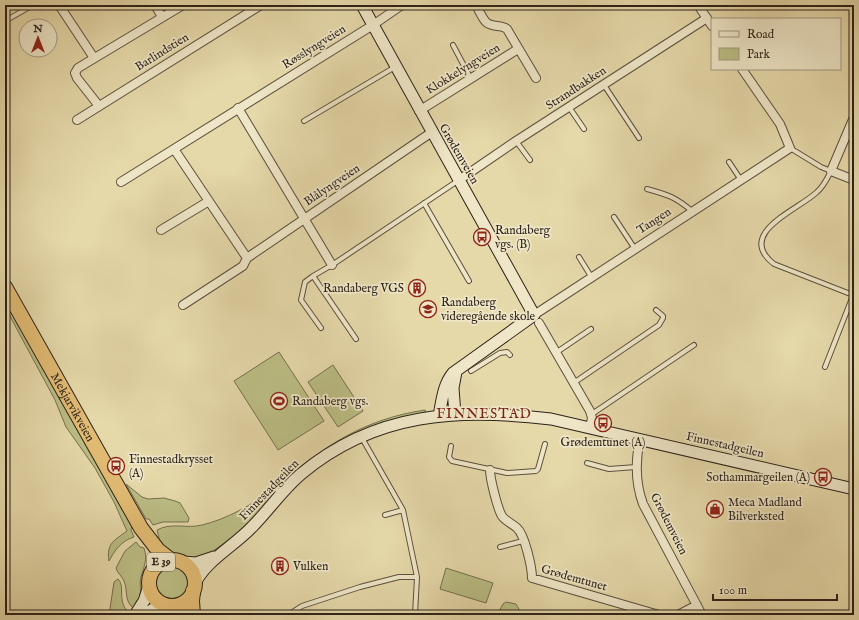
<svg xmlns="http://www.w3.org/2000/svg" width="859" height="620" viewBox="0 0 859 620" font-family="'IM FELL English',serif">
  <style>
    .green { fill: #bbbd84; stroke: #74704f }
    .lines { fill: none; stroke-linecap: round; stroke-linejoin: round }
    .lane-casing { stroke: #5b503e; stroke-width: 6 }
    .street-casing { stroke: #5b503e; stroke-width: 10 }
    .secondary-casing { stroke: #2d231a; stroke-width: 13 }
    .highway-casing { stroke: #2d231a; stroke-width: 16 }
    .lane { stroke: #eee6c7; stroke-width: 4 }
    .street { stroke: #eee6c7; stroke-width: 8 }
    .secondary { stroke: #eee6c7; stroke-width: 11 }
    .highway { stroke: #e2bc74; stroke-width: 14 }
    .labels { text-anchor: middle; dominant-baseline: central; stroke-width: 3.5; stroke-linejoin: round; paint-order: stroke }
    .shield { fill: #eee6c7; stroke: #675e4e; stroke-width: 1 }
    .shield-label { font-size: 11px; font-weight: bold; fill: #2d231a }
    .street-label { font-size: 12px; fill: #2d231a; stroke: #eee6c7 }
    .poi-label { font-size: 12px; fill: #2d231a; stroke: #eee6c7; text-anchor: start }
    .quarter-label { font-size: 14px; letter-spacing: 1px; fill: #7a1f14; stroke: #eee6c7 }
  </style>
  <rect width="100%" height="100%" fill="#e5d8a9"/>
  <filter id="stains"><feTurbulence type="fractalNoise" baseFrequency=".005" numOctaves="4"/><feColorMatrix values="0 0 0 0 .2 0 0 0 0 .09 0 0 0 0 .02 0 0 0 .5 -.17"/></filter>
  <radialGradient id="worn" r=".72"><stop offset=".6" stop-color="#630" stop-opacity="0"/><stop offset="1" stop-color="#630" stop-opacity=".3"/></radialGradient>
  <!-- green -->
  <path class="green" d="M5 297 113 489V493L132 526 131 530 134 537C121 541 115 550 109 561 106 543 115 540 127 531L114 502 95 468 66 427 55 400 5 307Z
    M279 352 324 421 278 450 234 381Z
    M333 365 363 411 338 427 308 382Z
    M425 410 426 411 423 413 377 425 346 439 281 486 280 485V484C325 445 365 419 425 410Z
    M126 484 142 497 148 499 164 498 175 501 180 503 189 518 188 522H163L153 525 149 519H146Z
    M271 491H273L274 493 273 495 248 524 231 539 207 555 195 558 175 554 166 551 158 540 159 538 157 530C171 522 187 529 202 525 227 519 251 505 271 491Z
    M136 542 140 547 144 548C148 559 144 566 141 577 139 584 142 591 139 599H138L133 608C124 600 128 591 124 581 122 576 117 573 116 568L125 551Z
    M156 583a16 16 0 1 1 32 0a16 16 0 1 1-32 0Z
    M446 568 493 583 486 603 440 589Z
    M118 579C126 587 116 600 129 613L127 615H109L114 582Z
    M506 602 516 604 520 611V615H497L503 604Z"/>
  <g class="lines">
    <!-- lane casing -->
    <g class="lane-casing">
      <path id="lane" d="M5 21 33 5
        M453 45 471 79
        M604 85 639 138
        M569 107 584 129
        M304 121 395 67
        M516 141 530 160
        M790 148 821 167 831 171C827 179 824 186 817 192 800 209 734 233 774 264L853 295
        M729 162 741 180
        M647 189C669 195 675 197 692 211
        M424 203 469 281
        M614 217 635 249
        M579 257 592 278
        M313 276 356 339
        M321 328 301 300 305 282 313 276 332 265 459 180
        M557 352 591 329
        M825 367 854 293
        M471 371 500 353 507 352 510 355
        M575 382 659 325 663 318V316L656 310
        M592 414 694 345
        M362 438 403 510 417 577 415 615
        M451 446 449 457 452 461 507 473 536 471 538 469 545 444
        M587 463 609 469 636 467
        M274 486 280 494
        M385 515 403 510
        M500 547 523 541
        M288 615 302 606 360 587 399 577H417"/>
    </g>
    <!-- street casing -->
    <g class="street-casing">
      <path id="street" d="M59 5 94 58
        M155 5 162 17
        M476 5C479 10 482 18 486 22 492 28 501 24 507 29L536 78
        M698 5 712 26
        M99 106 77 78 75 73 78 68 183 5
        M238 108 332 265
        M419 111 518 49
        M854 117 831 171 854 180
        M77 120 261 5
        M174 149 247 258
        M459 180 516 141 707 18
        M121 182 373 25 402 5
        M161 230 209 201
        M183 305 243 266 247 258 432 132
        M534 315 790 148 780 124 742 69
        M539 323 590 411 592 418 590 428
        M640 439C635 462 635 482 643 504L702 615
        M490 470C490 479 498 510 502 516 505 521 513 524 517 528 525 535 532 568 532 578L659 615
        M678 615 697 605"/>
    </g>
    <!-- secondary casing -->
    <g class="secondary-casing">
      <path id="secondary" d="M362 5 534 315 453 373C443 385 442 401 439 416
        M455 415 453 388 456 372
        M182 562 196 563 214 557
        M194 585C206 560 233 547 252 527 269 510 282 490 301 474 375 412 459 408 551 419L854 489
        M135 615 144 601 149 586
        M144 615 155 608 172 605"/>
    </g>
    <!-- highway casing -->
    <g class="highway-casing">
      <g id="highway">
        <path id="s1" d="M5 287 141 528 158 550 171 560"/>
        <circle cx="172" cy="583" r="23"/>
        <path d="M193 591 192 601 193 615"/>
      </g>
    </g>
    <!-- lane -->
    <use href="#lane" class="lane"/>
    <!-- street -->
    <use href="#street" class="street"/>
    <!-- secondary -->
    <use href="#secondary" class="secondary"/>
    <!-- highway -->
    <use href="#highway" class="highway"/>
  </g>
  <!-- icons -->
  <defs>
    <g id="bus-ring" transform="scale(0.9)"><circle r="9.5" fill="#eee6c7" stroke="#8f2418" stroke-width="1.5"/><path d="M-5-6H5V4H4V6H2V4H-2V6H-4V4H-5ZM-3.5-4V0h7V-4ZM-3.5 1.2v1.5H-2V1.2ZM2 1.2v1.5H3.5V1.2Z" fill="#8f2418"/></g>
    <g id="building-ring" transform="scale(0.9)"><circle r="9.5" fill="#eee6c7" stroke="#8f2418" stroke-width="1.5"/><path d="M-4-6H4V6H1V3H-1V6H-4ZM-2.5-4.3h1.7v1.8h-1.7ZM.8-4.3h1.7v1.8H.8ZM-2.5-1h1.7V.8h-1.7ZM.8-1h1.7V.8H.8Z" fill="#8f2418"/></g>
    <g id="school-ring" transform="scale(0.9)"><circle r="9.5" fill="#eee6c7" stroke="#8f2418" stroke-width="1.5"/><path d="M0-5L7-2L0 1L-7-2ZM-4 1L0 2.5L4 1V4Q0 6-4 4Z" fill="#8f2418"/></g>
    <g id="stadium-ring" transform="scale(0.9)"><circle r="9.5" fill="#eee6c7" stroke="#8f2418" stroke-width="1.5"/><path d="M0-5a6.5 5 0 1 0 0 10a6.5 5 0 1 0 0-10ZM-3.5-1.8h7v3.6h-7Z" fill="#8f2418"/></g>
    <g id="shop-ring" transform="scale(0.9)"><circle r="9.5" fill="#eee6c7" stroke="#8f2418" stroke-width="1.5"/><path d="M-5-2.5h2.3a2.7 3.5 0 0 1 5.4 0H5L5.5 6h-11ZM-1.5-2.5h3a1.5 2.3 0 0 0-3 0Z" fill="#8f2418"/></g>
  </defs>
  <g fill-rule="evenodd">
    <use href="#bus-ring" x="482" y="237"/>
    <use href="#building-ring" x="417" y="288"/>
    <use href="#school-ring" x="428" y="309"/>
    <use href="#stadium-ring" x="279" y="401"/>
    <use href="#bus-ring" x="603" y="423"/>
    <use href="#bus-ring" x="116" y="466"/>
    <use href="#bus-ring" x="823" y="477"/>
    <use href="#shop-ring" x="715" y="509"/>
    <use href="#building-ring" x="280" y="566"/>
  </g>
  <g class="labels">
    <!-- shield labels -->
    <rect class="shield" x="147" y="553" width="28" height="18" rx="3"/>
    <g class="shield-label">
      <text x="161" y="562">E 39</text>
    </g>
    <!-- street labels -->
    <g class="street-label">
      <text transform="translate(314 47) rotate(-32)">Røsslyngveien</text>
      <text transform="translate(162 52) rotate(-32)">Barlindstien</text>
      <text transform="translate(463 69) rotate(-32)">Klokkelyngveien</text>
      <text transform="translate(576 88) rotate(-33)">Strandbakken</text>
      <text transform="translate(459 154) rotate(60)">Grødemveien</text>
      <text transform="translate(332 185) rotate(-34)">Blålyngveien</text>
      <text transform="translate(654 221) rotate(-33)">Tangen</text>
      <text stroke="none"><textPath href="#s1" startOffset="138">Mekjarvikveien</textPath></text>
      <text transform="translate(725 445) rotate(13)">Finnestadgeilen</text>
      <text transform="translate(269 490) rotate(-46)">Finnestadgeilen</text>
      <text transform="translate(669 524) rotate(63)">Grødemveien</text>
      <text transform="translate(574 578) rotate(16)">Grødemtunet</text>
    </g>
    <!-- poi labels -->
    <g class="poi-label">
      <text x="495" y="230">Randaberg<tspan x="495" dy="14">vgs. (B)</tspan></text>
      <text x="404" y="288" text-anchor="end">Randaberg VGS</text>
      <text x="441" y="302">Randaberg<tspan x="441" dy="14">videregående skole</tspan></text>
      <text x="292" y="401">Randaberg vgs.</text>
      <text x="603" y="442" text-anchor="middle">Grødemtunet (A)</text>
      <text x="129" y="459">Finnestadkrysset<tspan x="129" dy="14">(A)</tspan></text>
      <text x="810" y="477" text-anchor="end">Sothammargeilen (A)</text>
      <text x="728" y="502">Meca Madland<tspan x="728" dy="14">Bilverksted</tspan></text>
      <text x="293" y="566">Vulken</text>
    </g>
    <!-- quarter labels -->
    <g class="quarter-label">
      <text x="484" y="414">FINNESTAD</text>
    </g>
  </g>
  <!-- margin -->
  <rect width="859" height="620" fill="none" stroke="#e5d8a9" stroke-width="20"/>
  <rect x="6" y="6" width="847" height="608" fill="none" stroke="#2d231a" stroke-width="2"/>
  <rect x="10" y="10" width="839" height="600" fill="none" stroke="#2d231a"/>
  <!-- legend -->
  <rect x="711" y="18" width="130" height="52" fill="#eee6c7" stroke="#a19882"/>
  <rect x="719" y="31" width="20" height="6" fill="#eee6c7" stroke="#a19882"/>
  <text x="747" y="38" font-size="12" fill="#2d231a">Road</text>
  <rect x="719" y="48" width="20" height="12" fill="#bbbd84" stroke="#a19882"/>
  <text x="747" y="58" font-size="12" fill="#2d231a">Park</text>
  <!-- north arrow -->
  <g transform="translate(38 38)"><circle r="19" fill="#eee6c7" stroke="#a19882"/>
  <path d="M0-3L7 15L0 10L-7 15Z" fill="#8f2418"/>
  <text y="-6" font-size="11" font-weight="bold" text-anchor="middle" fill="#2d231a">N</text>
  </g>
  <!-- scale -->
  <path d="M713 594v6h124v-6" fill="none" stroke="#2d231a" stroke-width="2"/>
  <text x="719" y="594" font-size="12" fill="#2d231a" stroke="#eee6c7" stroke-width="3" paint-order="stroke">100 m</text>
  <rect width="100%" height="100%" filter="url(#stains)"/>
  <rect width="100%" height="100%" fill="url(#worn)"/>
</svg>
